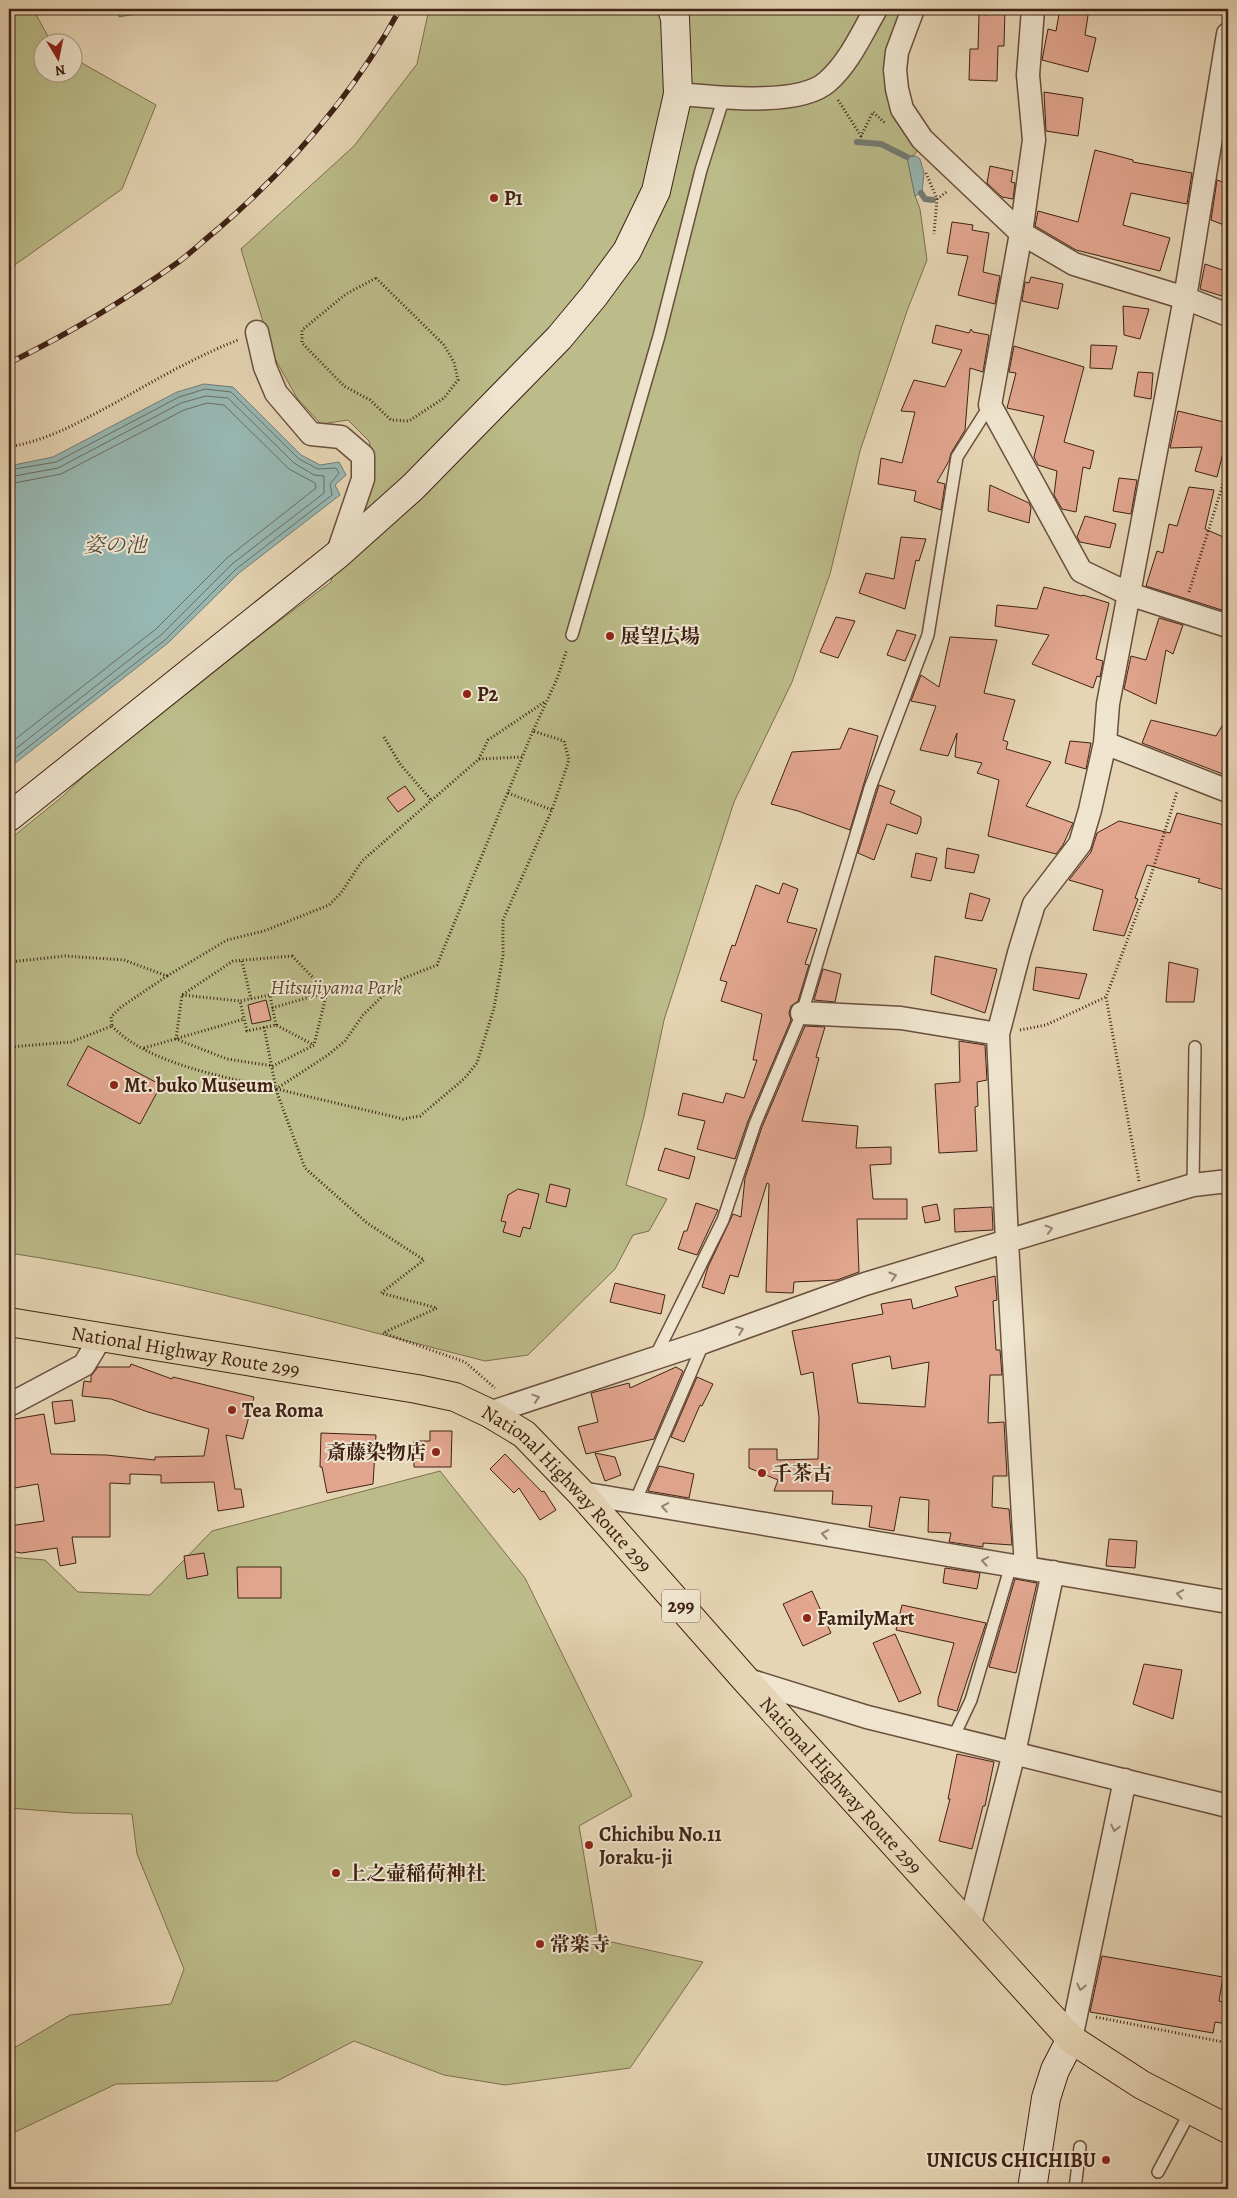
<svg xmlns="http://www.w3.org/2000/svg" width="1237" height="2198" viewBox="0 0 1237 2198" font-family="Alegreya,'Noto Serif JP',serif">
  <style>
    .green { fill: #bbbc89; stroke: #7d6f4f }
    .water { fill: #97b8b3; stroke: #747c74 }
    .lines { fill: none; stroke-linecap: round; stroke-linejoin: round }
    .shore { stroke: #6b6d64; stroke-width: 1 }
    .stream { stroke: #747c74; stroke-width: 6 }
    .building { fill: #e2a68f; stroke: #3f2215; fill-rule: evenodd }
    .lane-casing { stroke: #694f3d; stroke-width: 14 }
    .street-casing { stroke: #694f3d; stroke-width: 25 }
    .secondary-casing { stroke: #3f2215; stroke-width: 30 }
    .highway-casing { stroke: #3f2215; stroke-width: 30 }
    .path { stroke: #3f2215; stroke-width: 3; stroke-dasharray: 1 2.5; stroke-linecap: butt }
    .lane { stroke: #efe4ce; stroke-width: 11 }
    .street { stroke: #efe4ce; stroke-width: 22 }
    .secondary { stroke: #efe4ce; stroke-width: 28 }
    .highway { stroke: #e6d5b4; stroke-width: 28 }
    .rail-casing { stroke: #3f2215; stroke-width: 5.5 }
    .rail { stroke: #efe4ce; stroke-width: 4; stroke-dasharray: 11; stroke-linecap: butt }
    .oneway { stroke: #978372 }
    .poi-dot { fill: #8f2418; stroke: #efe4ce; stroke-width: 2 }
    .labels { text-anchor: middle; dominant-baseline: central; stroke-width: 4; stroke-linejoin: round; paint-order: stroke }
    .shield { fill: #efe4ce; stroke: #745c4c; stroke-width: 1 }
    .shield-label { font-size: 19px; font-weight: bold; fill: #3f2215 }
    .poi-label { font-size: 20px; font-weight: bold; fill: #3f2215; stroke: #efe4ce; text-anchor: start }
    .park-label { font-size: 20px; font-style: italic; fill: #5e4832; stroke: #efe4ce }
    .street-label { font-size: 20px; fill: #3f2215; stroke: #efe4ce }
    .water-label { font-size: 21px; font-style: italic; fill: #55483c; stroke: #efe4ce }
  </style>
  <rect width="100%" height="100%" fill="#e6d5b4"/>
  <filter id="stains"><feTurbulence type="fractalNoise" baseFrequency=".004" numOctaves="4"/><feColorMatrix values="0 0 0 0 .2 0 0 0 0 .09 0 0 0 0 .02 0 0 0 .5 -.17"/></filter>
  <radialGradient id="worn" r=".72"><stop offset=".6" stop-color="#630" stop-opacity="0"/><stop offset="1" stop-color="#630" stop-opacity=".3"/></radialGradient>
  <!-- green -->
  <path class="green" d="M9 9H33L51 42H42V72H72L73 58 156 105 122 189 9 269Z
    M429 9H912L886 72 920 147 914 155 907 157 915 196 920 209 927 260 907 311 860 451 830 574 792 682 734 802 664 1020 644 1116 626 1185 667 1199 649 1231 633 1235 615 1269 528 1355 485 1361C328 1321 170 1277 9 1253V840L63 796 126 736 331 582 337 555 375 468 369 441 348 420 321 424 297 398 273 355 241 249 354 146 417 64Z
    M440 1471 525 1578 632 1796 579 1826 598 1939 703 1962 630 2068 505 2085 444 2075 354 2041 277 2081 116 2084 9 2135V2051L70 2015 171 2004 184 1969 137 1854 132 1814 73 1813 9 1808V1557L45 1560 78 1592 150 1595 212 1531Z"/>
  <!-- water -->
  <path class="water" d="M118 9H163L119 17Z
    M916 156 920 159 924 173 922 192 915 196 907 157Z
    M204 384 233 387 301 455 320 465 339 462 346 475 335 485 340 495 239 573 168 643 9 768V466L53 457 177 392Z"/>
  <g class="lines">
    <!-- shore -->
    <path class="shore" d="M9 470 56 462 179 397 205 389 231 392 299 459 318 469 336 468 339 473 330 484 332 495 236 569 165 640 9 762
      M9 477 58 468 181 403 206 396 228 398 294 463 314 475 324 476V493L232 564 161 635 9 754
      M9 484 61 474 184 410 207 403 224 405 289 469 315 483 316 488 227 558 156 629 9 744"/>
    <!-- stream -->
    <path class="stream" d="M857 142 881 144 907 157
      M921 193 925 199 933 200"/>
  </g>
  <!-- building -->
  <path class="building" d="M989 9H1005L1004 46H998L997 81 969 80 970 49H978L979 14 988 15Z
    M1060 9H1089L1085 35 1096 38 1088 72 1042 60 1048 29 1056 31Z
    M1044 92 1083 98 1078 136 1046 131Z
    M1095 150 1133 160V162L1192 173 1187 204 1131 193 1123 225 1170 238 1160 271 1076 250 1035 226 1038 211 1078 222Z
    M990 166 1013 171 1011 182 1015 183 1013 199 1002 197 987 183Z
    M1217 180 1228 184V214L1224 225 1211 220Z
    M952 222 973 225 972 230 989 233 983 272 1000 276 995 304 958 295 968 256 947 253Z
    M1205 264 1228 272V298L1200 289Z
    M1031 277 1063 284 1058 309 1022 301 1025 282 1029 283Z
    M1123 306 1149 309 1140 339 1124 335Z
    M936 325 969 333 971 329 973 332 989 335 983 372 970 368 965 430 951 453 949 461 937 482 945 484 941 510 914 501 916 491 878 484 881 458 902 463 915 412 901 411 914 380 945 387 962 350 932 343Z
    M1091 345 1117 346 1112 369 1090 368Z
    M1014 346 1084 367 1064 442 1094 451 1090 469 1083 467 1076 512 1062 509 1054 495 1057 471 1038 465 1034 457 1044 416 1007 408 1016 373 1009 372Z
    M1138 372 1153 373 1151 399 1134 396Z
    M1178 411 1228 423V454L1223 453 1217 477 1195 471 1202 447 1170 448Z
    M1119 478 1137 480 1131 514 1113 511Z
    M990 485 1029 503 1031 508 1029 523 988 511Z
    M1189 487 1214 490 1205 529 1228 539V612L1146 586 1157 551 1163 553 1169 524 1177 526Z
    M1085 516 1116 524 1110 548 1080 542 1077 537Z
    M901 537 926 539 919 561 916 560 905 609 859 593 866 573 894 579Z
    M1044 587 1082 596 1083 595 1109 603 1096 659 1103 661 1100 677 1097 676 1093 688 1032 664 1049 635 995 626 997 605 1037 609Z
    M836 617 855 621 838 658 820 652Z
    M1159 618 1183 625 1173 654 1166 650 1156 704 1124 689 1131 656 1146 660Z
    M897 630 916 635 905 661 887 655Z
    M950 637 997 640 984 693 1015 700 1003 740 1008 742 1006 749 1051 762 1026 806 1073 823 1063 845 1056 854 988 836 999 780 977 773 982 763 955 757 957 733 948 756 920 750 936 706 911 701 921 675 939 687Z
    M1228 716V776L1142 743 1151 720 1216 736Z
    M849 728 878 736 850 830 798 811 771 804 792 752 840 749Z
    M1070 741 1091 743 1086 769 1065 763Z
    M879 785 895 791 890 803 921 817V823L917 834 887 824 874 860 858 853Z
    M405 786 415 800 398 812 387 798Z
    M1177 813 1228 826V891L1198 882 1200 879 1147 865 1135 898 1138 899 1124 936 1093 930 1103 890 1069 880 1091 852 1097 833 1119 821 1170 833Z
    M947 848 979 855 974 873 945 868Z
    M916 853 937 858 931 881 911 877Z
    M783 883 798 889 787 922 817 929 805 964 809 965 798 1001 791 1006 789 1013 791 1020 748 1121 735 1159 697 1149 705 1121 678 1115 683 1093 723 1103 726 1093 744 1098 757 1060H753L762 1014 721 1001 727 982 720 980 732 945 735 946 756 885 779 894Z
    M970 893 990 899 982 921 965 918Z
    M935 956 997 969 985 1013 931 994Z
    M1169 962 1198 969 1194 1002H1166Z
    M1036 967 1087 974 1079 999 1033 990Z
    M823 969 841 974 835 1002 814 1000Z
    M266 1000 271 1020 252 1024 248 1005Z
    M805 1026 825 1027 816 1057 819 1058 802 1121 858 1126 856 1148 891 1147V1164L870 1165 873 1199H907V1219H857L859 1272 837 1280 794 1282 793 1293 766 1292 769 1184 767 1183 738 1277 730 1275 724 1294 702 1287 708 1267 733 1214 741 1217 745 1178 762 1127Z
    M959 1041 985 1045 987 1080 977 1082 978 1106 975 1107 977 1151 939 1153 935 1084 960 1082Z
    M88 1046 161 1085 140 1124 67 1085Z
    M665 1148 695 1157 689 1179 658 1170Z
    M550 1184 570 1189 566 1207 546 1202Z
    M518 1189 539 1194 530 1229 523 1227 520 1237 503 1232 506 1222 501 1221 508 1195Z
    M696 1203 718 1210 697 1255 678 1249 684 1231H687Z
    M937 1204 940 1220 925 1223 922 1207Z
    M992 1207 993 1230 955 1232 954 1209Z
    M995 1276 997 1300 993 1301 996 1350H1000L1002 1375H990L988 1423 1004 1422 1007 1476H993L992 1507 1009 1509 1012 1545 983 1543V1547L949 1542 951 1533 928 1532 929 1500 900 1497 894 1531 869 1527 872 1506 832 1504 833 1491H774L778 1480 749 1468V1449H777V1460L818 1459 819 1417 813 1372 801 1375 792 1331 883 1314 881 1304 911 1299 913 1309 958 1296 955 1287ZM890 1356 892 1369 929 1362 925 1407 858 1403 852 1364Z
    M615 1283 665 1295 661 1314 610 1302Z
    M131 1364 172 1379 173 1377 254 1397 243 1439 226 1435 235 1489H241L244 1507 218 1511 214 1482 161 1483V1475L130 1474V1484L110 1483V1537H72L76 1563 60 1566 57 1548 21 1553 11 1551 9 1526 44 1521 38 1484 9 1489V1420L44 1414 51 1454 106 1455 155 1460V1457L204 1456 209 1429 148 1412 111 1399 82 1396 84 1381 91 1382V1376L98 1367H130Z
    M676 1367 683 1371 654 1439 586 1454 578 1427 598 1422 591 1393 629 1383 630 1388Z
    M697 1377 713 1384 702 1406 700 1405 684 1442 671 1437Z
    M72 1400 75 1421 55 1424 52 1402Z
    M430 1431H452L451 1467H414V1441H430Z
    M321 1433 376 1435 373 1484 327 1493 322 1467H320Z
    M595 1453 615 1457 621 1475 605 1481Z
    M505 1454 542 1492 544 1491 556 1510 540 1520 519 1488 514 1493 490 1469Z
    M659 1466 694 1474 689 1498 648 1491Z
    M1109 1539 1137 1541 1135 1568 1106 1566Z
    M204 1553 208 1575 187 1579 184 1556Z
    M237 1567H281V1598H238Z
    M945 1568 980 1573 977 1589 943 1583Z
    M1015 1579 1037 1583 1016 1673 989 1667Z
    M812 1591 831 1633 803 1646 783 1604Z
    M902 1605 986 1623 957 1711 938 1706V1699L954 1643 896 1630Z
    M895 1634 921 1693 899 1702 873 1643Z
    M1144 1664 1182 1670 1173 1719 1133 1704Z
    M957 1754 994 1762 985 1806H983L972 1849 939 1841 950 1799H948Z
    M1102 1956 1223 1977 1219 2001 1228 2003V2024L1215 2022 1213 2033 1090 2012Z"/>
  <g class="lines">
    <!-- lane casing -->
    <g class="lane-casing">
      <path id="lane" d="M572 635 659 336 701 170 724 97
        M1193 1185 1195 1047
        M655 1357 723 1220 755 1124 802 1013 870 788 928 635 957 457 990 405
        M635 1502 704 1342
        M953 1738 971 1700 1011 1565
        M1158 2172 1191 2110
        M1075 2189 1080 2147"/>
    </g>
    <!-- street casing -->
    <g class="street-casing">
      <path id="street" d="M913 9 897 52 895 70 897 89 902 109 922 139 1021 233 1074 264 1185 298 1228 315
        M1033 9 1028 75 1034 140 1021 233 990 405 1081 571 1129 594 1228 626
        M678 94C715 97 799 107 827 82 849 63 862 33 876 9
        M257 332 265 367 276 393 311 434 341 437 363 456V479L337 555
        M1105 743 1228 791
        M802 1013 901 1018 998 1034
        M9 1405 84 1365 101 1337
        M489 1413 704 1342 865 1284 1193 1185 1228 1181
        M581 1493 1228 1602
        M1026 1568 1007 1242 998 1034 1019 953 1034 904 1080 844 1090 810 1105 743 1108 704 1185 298 1228 34
        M745 1679 867 1717 1228 1806
        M969 1928 1014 1753 1053 1572
        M1071 2039 1125 1780"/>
    </g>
    <!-- secondary casing -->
    <g class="secondary-casing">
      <path id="secondary" d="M9 817 337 555 413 487 559 338 594 296 627 251 656 191 678 94 675 18 672 9
        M1032 2189 1046 2098 1055 2070 1071 2039"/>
    </g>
    <!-- highway casing -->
    <g class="highway-casing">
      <g id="highway">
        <path id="s1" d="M9 1322 417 1389 455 1397 489 1413 524 1434 581 1493 745 1679 1071 2039 1142 2085 1228 2129"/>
      </g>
    </g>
    <!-- path -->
    <path class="path" d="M838 100 861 136 873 112 885 123
      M926 173 937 199 934 234
      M937 199 948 191
      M376 278 444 345 454 362 458 380 444 398 409 421 391 420 370 400 344 386 302 343V330L346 294Z
      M9 447C52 439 77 423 115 403 155 380 195 357 238 340
      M1189 592 1228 468
      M384 737 400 764 432 801
      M479 759 488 740 546 701
      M508 793 552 810
      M292 956 327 992 314 1045 273 1066 227 1059 176 1039 182 995 233 961Z
      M242 961 251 999
      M9 962 65 956 124 960 167 976 121 1007 111 1017 112 1026 71 1042 9 1047
      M167 976 227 940 264 931 329 905 341 893 362 861 479 759 522 757
      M182 995 240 1001
      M272 1008 327 992
      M276 1025 270 995 240 1001 247 1031 276 1025 314 1045
      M112 1026C148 1065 231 1078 281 1090 322 1100 362 1109 403 1119L420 1116 464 1079 477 1063 494 1008 503 955V920L552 810 569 760 564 741 533 731 557 679 567 649
      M264 1027 276 1089 328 1055 345 1041 363 1015 399 980 437 965 533 731
      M1020 1030 1046 1025 1106 997
      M144 1048 244 1019
      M276 1090 305 1168 367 1223 424 1260 381 1293 437 1308 383 1333 465 1362 495 1388
      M1139 1181 1106 997 1149 882 1177 792
      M1096 2017 1228 2043"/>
    <!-- lane -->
    <use href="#lane" class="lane"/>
    <!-- street -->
    <use href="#street" class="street"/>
    <!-- secondary -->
    <use href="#secondary" class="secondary"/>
    <!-- highway -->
    <use href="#highway" class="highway"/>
    <!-- rail casing -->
    <g class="rail-casing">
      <path id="rail" d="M9 363C68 334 124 301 177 263 191 253 204 240 218 229 290 167 355 92 400 9"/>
    </g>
    <!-- rail -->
    <use href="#rail" class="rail"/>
  </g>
  <!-- one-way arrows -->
  <defs><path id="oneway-chevron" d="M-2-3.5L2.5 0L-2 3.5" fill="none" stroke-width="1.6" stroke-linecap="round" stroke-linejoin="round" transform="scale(1.25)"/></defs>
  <g class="oneway">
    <use href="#oneway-chevron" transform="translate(1049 1229) rotate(-17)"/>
    <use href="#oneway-chevron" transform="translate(893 1276) rotate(-17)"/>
    <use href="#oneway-chevron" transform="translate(740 1330) rotate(-20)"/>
    <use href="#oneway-chevron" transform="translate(536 1398) rotate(-18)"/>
    <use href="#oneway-chevron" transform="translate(665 1507) rotate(-170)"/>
    <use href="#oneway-chevron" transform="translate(825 1534) rotate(-170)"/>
    <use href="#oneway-chevron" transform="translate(985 1561) rotate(-170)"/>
    <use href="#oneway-chevron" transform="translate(1180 1594) rotate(-170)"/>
    <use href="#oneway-chevron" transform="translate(1115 1828) rotate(102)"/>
    <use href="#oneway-chevron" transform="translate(1081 1987) rotate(102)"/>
  </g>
  <!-- markers -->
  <g class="poi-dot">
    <circle cx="494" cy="198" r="5"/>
    <circle cx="610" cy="636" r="5"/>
    <circle cx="467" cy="694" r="5"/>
    <circle cx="114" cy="1085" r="5"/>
    <circle cx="232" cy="1410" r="5"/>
    <circle cx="436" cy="1452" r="5"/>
    <circle cx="762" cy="1473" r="5"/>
    <circle cx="807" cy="1618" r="5"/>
    <circle cx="589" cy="1845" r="5"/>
    <circle cx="336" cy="1873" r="5"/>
    <circle cx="540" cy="1944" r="5"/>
    <circle cx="1106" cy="2160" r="5"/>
  </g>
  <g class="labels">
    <!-- shield labels -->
    <rect class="shield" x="662" y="1589.5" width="38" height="33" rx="4"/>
    <g class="shield-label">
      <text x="681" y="1606">299</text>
    </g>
    <!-- poi labels -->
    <g class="poi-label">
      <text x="504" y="198">P1</text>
      <text x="620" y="636">展望広場</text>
      <text x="477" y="694">P2</text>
      <text x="124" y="1085">Mt. buko Museum</text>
      <text x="242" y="1410">Tea Roma</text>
      <text x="426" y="1452" text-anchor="end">斎藤染物店</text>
      <text x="772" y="1473">千茶古</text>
      <text x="817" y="1618">FamilyMart</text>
      <text x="599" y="1834">Chichibu No.11<tspan x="599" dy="23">Joraku-ji</tspan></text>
      <text x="346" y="1873">上之壷稲荷神社</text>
      <text x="550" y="1944">常楽寺</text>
      <text x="1096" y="2160" text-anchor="end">UNICUS CHICHIBU</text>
    </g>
    <!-- park labels -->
    <g class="park-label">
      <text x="336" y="987">Hitsujiyama Park</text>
    </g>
    <!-- street labels -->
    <g class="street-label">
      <text stroke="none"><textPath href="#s1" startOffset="179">National Highway Route 299</textPath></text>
      <text stroke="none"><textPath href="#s1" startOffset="599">National Highway Route 299</textPath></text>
      <text stroke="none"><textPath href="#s1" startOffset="1004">National Highway Route 299</textPath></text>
    </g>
    <!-- water labels -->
    <g class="water-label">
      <text x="115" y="545">姿の池</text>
    </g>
  </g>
  <!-- margin -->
  <rect width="1237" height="2198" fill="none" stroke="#e6d5b4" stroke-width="30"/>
  <rect x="10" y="10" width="1217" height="2178" fill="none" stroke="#3f2215" stroke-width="2.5"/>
  <rect x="15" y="15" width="1207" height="2168" fill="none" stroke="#3f2215"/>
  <!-- north arrow -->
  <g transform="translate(58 58) rotate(170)"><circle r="24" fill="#efe4ce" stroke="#a99684"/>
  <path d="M0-4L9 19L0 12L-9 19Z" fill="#8f2418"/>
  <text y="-8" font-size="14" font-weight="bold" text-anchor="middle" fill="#3f2215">N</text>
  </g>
  <rect width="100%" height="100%" filter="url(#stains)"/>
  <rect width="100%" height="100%" fill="url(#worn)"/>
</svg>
